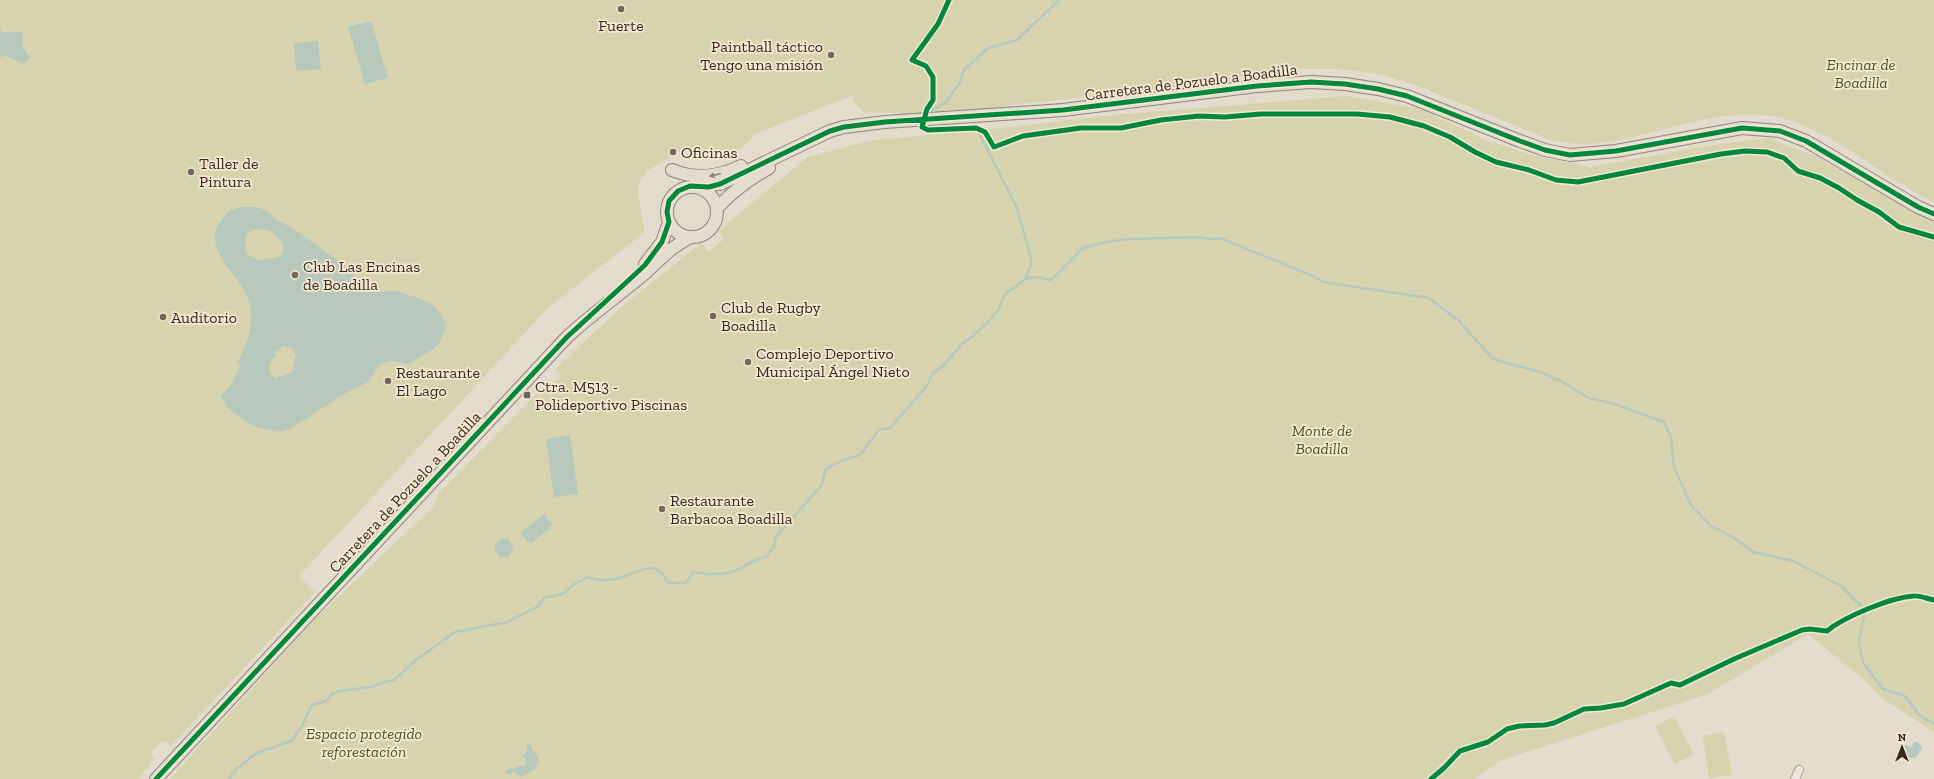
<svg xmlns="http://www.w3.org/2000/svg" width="1934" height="779" viewBox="0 0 1934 779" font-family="'Zilla Slab',serif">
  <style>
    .green { fill: #d6d3ae }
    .water { fill: #b7c8bd; fill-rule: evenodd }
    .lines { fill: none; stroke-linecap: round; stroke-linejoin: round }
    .stream { stroke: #b7c8bd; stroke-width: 2.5 }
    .street-casing { stroke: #a9a095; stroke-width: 10 }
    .primary-casing { stroke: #8e867c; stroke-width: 14 }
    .street { stroke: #ece6de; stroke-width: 8 }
    .primary { stroke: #e3dccf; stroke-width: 12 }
    .cycleway-casing { stroke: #f5e8d1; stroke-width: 8 }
    .cycleway { stroke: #00873e; stroke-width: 5 }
    .oneway { fill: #8d8276 }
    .poi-dot { fill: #74675a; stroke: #f5e8d1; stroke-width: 1.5 }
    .labels { text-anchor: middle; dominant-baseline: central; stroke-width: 3.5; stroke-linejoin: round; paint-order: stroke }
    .poi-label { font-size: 16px; fill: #37281d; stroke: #f5e8d1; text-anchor: start }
    .park-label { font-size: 16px; font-style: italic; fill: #4b5424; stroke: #f5e8d1 }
    .street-label { font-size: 16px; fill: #37281d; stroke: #f5e8d1 }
  </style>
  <rect width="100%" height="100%" fill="#e4dbcc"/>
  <!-- green -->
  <path class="green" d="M0 0H1934V202C1922 197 1911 189 1900 183 1864 161 1813 121 1771 116 1707 108 1652 139 1590 144 1575 145 1561 142 1548 139L1418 86 1379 74 1339 69H1298L1137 92 1009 105 993 109 910 114 863 112 856 105 851 96 756 134 729 161 687 146C676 155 643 169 639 183 636 191 643 222 645 232L549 307 299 576 315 592 172 745 162 741 151 752 154 759 139 779H0Z
    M1347 96 1420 109 1486 140 1535 156 1590 167 1719 144 1768 138 1815 156 1934 223V732L1879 696 1867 682 1808 634 1708 694 1502 760 1475 779H170L314 620 433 507 438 494 542 388 548 394 553 389 554 382 561 376 555 369 619 309 701 243 709 252 724 239 719 230 808 157 872 140 974 131 1124 114Z
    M1674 716 1694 754 1675 764 1655 727Z
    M1724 732 1732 775 1709 778 1703 736Z"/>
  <!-- water -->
  <path class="water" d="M371 21 388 78 365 84 348 27Z
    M0 29 2 32H23L22 46 30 57 23 64 5 55 0 58Z
    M318 41 321 69 296 71 294 43Z
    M257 207 267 211 276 219 297 231 349 269 362 287 375 292 397 291 421 299 434 306 447 324 444 325 445 330 438 345 433 349 409 364 389 361 380 365 368 382 344 394 290 429 278 432 255 427 230 410 224 403 221 396 231 384 241 365 237 364C247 344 254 328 250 305 245 277 200 251 220 222 231 206 239 207 257 207ZM254 229C272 229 277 232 285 249L279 257C264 260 255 263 245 251L246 235ZM284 346 292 349 296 355 292 372 276 378 270 374C269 366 269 361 276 356L274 352Z
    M570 435 578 494 554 497 546 439Z
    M544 514 553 525 530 544 520 533Z
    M495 548a9 9 0 1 1 18 0a9 9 0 1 1-18 0Z
    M1917 742 1920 744 1922 749 1915 758 1907 757 1902 748 1906 745 1912 748 1913 743Z
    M531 744 532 749 539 759 535 769 521 777 513 772 511 775 507 774 505 771 510 768 515 769 518 765 524 766 526 761 523 755 527 753V746Z"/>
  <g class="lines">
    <!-- stream -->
    <path class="stream" d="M928 113 946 102 959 84 964 70 988 48 1017 40 1059 0
      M924 127V130L929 132 976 130 979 133 1017 208 1031 258V265L1025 279
      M229 779 236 769 257 753 291 741 302 726 312 705 326 701 332 694 339 691 371 687 384 682 394 680 417 659 455 632 507 622 537 607 544 598 562 594 576 583 588 577C598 581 606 581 616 579 635 575 656 555 668 583H685L694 572C711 575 727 576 743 567 752 562 756 558 766 557L774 547 775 538 821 486 826 469 843 460 860 455 879 430 890 428 927 386 933 373 943 366 963 343 974 335 989 321 999 309 1004 295 1025 279 1035 277 1051 280 1083 248 1106 242 1131 239 1196 237 1211 239 1220 238 1313 276 1323 282 1429 298 1459 321 1493 359 1540 372 1561 381 1589 398 1615 404 1664 422 1671 437 1674 467 1691 505 1711 526 1733 537 1753 552 1793 561 1841 586 1865 610 1859 643 1863 663 1883 689 1905 696 1919 715 1934 724"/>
    <!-- street casing -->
    <g class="street-casing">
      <path id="street" d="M1795 779 1799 770"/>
    </g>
    <!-- primary casing -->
    <g class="primary-casing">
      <path id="primary" d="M672 170C696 180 718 177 741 166
        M694 186 720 184 830 131 844 127 885 122 1063 110 1257 86 1311 82 1345 84 1378 89 1407 96 1520 141 1545 150 1570 155 1616 151 1742 128 1780 131 1806 141 1918 207 1934 214
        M667 212a25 25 0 1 1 50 0a25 25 0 1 1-50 0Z
        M718 207C733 191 749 179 769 168
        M645 264 662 242 669 222
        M156 779 567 337C591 315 618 296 643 275 659 261 671 246 691 237"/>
    </g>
    <!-- street -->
    <use href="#street" class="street"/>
    <!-- primary -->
    <use href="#primary" class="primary"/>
    <!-- cycleway casing -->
    <g class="cycleway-casing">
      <path id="cycleway" d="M949 0 938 24 912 60 926 66 933 77V100L927 109 922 127 928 130 976 128 985 132 994 147 1023 136 1081 128H1121L1161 120 1199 116 1225 117 1261 114H1357L1390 117 1424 126 1450 137 1475 152 1496 162 1529 170 1556 180 1578 182 1721 154 1745 151 1767 152 1784 158 1798 171 1820 178 1839 188 1857 200 1879 212 1899 227 1934 237
        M156 779 567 337 630 279 645 265 662 242 669 222 667 212 669 201 678 191 690 186 709 187 720 184 830 131 844 127 885 122 1063 110 1257 86 1311 82 1345 84 1378 89 1407 96 1520 141 1545 150 1570 155 1616 151 1742 128 1780 131 1806 141 1918 207 1934 214
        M1431 779 1444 768 1460 751 1488 742 1507 729 1519 726 1545 725 1554 723 1584 709 1601 708 1624 704 1671 683 1680 685 1734 659 1802 630 1810 629 1827 631C1844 617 1889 598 1913 596 1919 595 1928 599 1934 600"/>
    </g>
    <!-- cycleway -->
    <use href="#cycleway" class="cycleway"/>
  </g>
  <!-- one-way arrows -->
  <defs><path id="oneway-solid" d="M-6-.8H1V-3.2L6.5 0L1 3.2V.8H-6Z"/></defs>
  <use class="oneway" href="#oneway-solid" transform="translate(715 175) rotate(166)"/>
  <!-- markers -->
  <g class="poi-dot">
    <circle cx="621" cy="9" r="4"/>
    <circle cx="831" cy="55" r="4"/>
    <circle cx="673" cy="152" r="4"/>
    <circle cx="191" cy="172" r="4"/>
    <circle cx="295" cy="275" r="4"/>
    <circle cx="713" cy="316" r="4"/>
    <circle cx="163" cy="317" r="4"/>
    <circle cx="748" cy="362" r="4"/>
    <circle cx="388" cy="381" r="4"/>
    <rect x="523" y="391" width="8" height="8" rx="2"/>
    <circle cx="662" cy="509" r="4"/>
  </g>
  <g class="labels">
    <!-- poi labels -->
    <g class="poi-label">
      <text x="621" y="25" text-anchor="middle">Fuerte</text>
      <text x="823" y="46" text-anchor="end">Paintball táctico<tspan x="823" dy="18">Tengo una misión</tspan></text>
      <text x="681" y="152">Oficinas</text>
      <text x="199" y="163">Taller de<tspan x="199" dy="18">Pintura</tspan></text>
      <text x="303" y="266">Club Las Encinas<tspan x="303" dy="18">de Boadilla</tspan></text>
      <text x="721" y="307">Club de Rugby<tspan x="721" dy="18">Boadilla</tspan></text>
      <text x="171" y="317">Auditorio</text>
      <text x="756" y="353">Complejo Deportivo<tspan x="756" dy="18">Municipal Ángel Nieto</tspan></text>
      <text x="396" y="372">Restaurante<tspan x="396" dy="18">El Lago</tspan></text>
      <text x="535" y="386">Ctra. M513 -<tspan x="535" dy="18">Polideportivo Piscinas</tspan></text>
      <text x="670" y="500">Restaurante<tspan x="670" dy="18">Barbacoa Boadilla</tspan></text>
    </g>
    <!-- park labels -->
    <g class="park-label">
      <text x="1861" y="64">Encinar de<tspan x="1861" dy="18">Boadilla</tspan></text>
      <text x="1322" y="430">Monte de<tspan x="1322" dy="18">Boadilla</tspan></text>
      <text x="364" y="733">Espacio protegido<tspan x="364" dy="18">reforestación</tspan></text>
    </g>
    <!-- street labels -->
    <g class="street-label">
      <text transform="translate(1191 82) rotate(-7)">Carretera de Pozuelo a Boadilla</text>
      <text transform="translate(405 492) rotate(-47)">Carretera de Pozuelo a Boadilla</text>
    </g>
  </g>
  <!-- north arrow -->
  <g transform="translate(1902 747)" stroke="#f5e8d1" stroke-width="3" paint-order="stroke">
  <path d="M0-3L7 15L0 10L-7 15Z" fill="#37281d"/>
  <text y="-6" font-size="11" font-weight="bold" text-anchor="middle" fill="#37281d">N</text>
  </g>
</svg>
